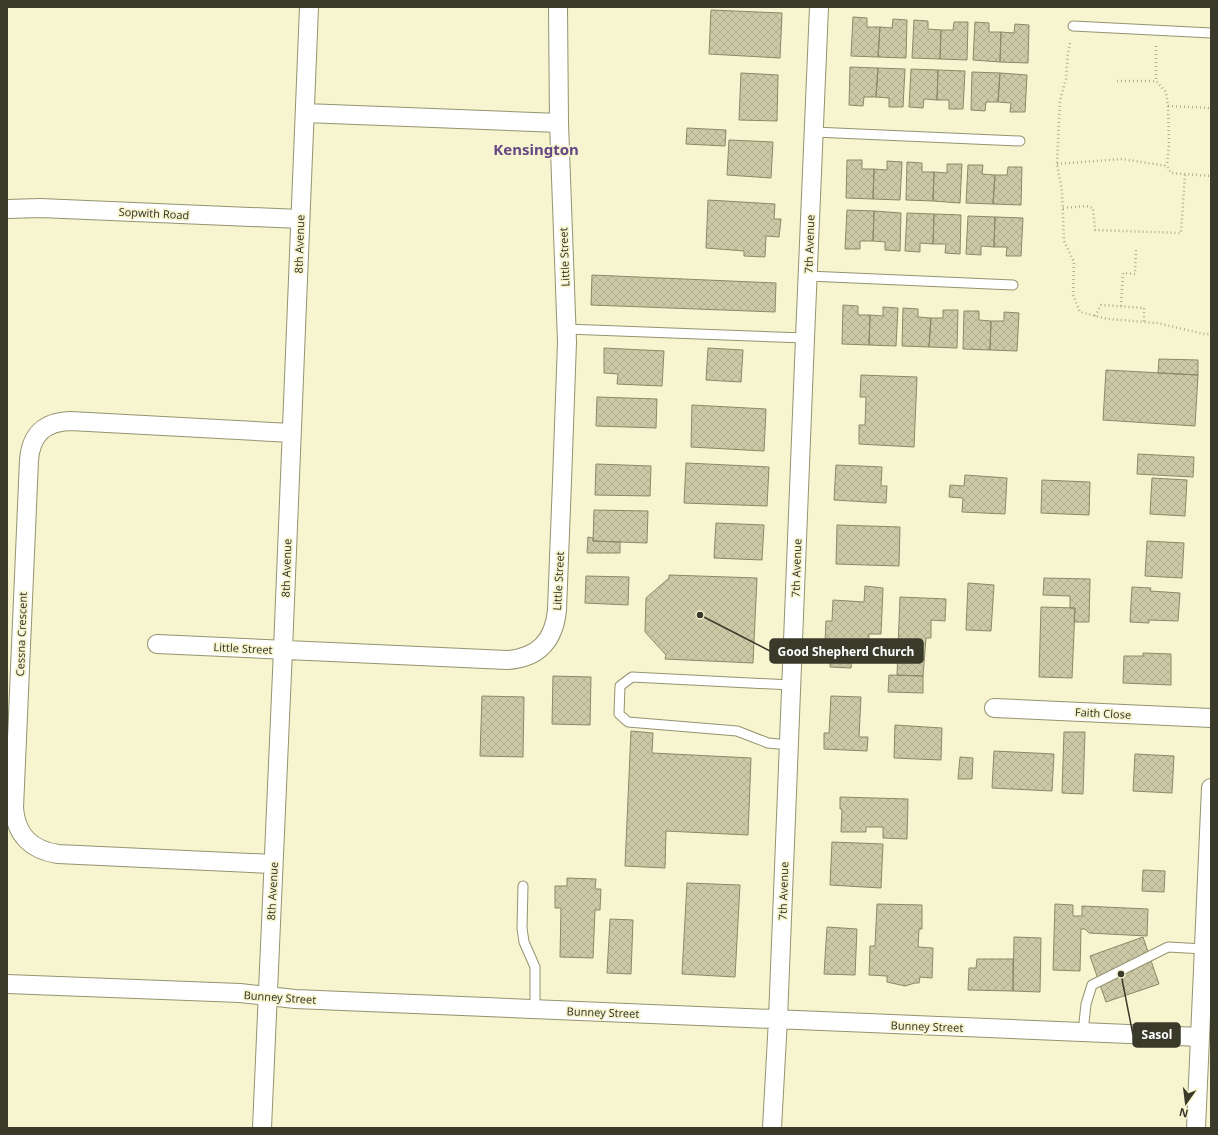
<svg xmlns="http://www.w3.org/2000/svg" width="1218" height="1135" viewBox="0 0 1218 1135" font-family="'Noto Sans',sans-serif">
  <style>
    .building { fill: url(#building-cross-hatch); stroke: #8a8966 }
    .lines { fill: none; stroke-linecap: round; stroke-linejoin: round }
    .lane-casing { stroke: #959370; stroke-width: 11 }
    .street-casing { stroke: #959370; stroke-width: 20 }
    .path { stroke: #afae91; stroke-width: 2.5; stroke-dasharray: 1 3; stroke-linecap: butt }
    .lane { stroke: #fff; stroke-width: 9 }
    .street { stroke: #fff; stroke-width: 18 }
    .labels { text-anchor: middle; dominant-baseline: central; stroke-width: 3.5; stroke-linejoin: round; paint-order: stroke }
    .street-label { font-size: 11px; fill: #3a3a2b; stroke: #f6f5cf }
    .district-label { font-size: 15px; font-weight: bold; fill: #654884; stroke: #f6f5cf }
    .leader { fill: none; stroke: #3a3a2b; stroke-width: 1.5 }
    .callout-dot { fill: #3a3a2b; stroke: #f6f5cf; stroke-width: 1.5 }
    .callout { fill: #3a3a2b; stroke: #3a3a2b; stroke-width: 1.5 }
    .callout-label { font-size: 12px; text-anchor: middle; font-weight: bold; fill: #fff }
  </style>
  <defs>
    <pattern id="building-cross-hatch" width="8" height="8" patternUnits="userSpaceOnUse"><rect width="8" height="8" fill="#cccaa6"/><path d="M0 0l8 8M0 8l8-8" fill="none" stroke="#b0ae8f"/></pattern>
  </defs>
  <rect width="100%" height="100%" fill="#f6f5cf"/>
  <!-- building -->
  <path class="building" d="M711 10 782 13 780 58 709 54Z
    M853 17 867 18V27H880L878 57 851 56Z
    M893 19 907 20 906 58 878 57 880 27 892 28Z
    M914 20 928 21V29L941 30 940 59 912 58Z
    M954 22H968L967 60 940 59 941 30H953Z
    M975 22 989 23V32H1001L1000 62 973 60Z
    M1015 24 1029 25 1028 63 1000 62 1001 32 1014 33Z
    M850 67 878 68 876 97H864L863 106 849 105Z
    M878 68 905 69 903 107H889V98L876 97Z
    M911 69 938 70 937 100 924 99 923 108 909 107Z
    M938 70 965 71 963 109H949V100H937Z
    M972 72 1000 73 998 102H986L985 111 971 110Z
    M741 73 778 75 777 121 739 120Z
    M1000 73 1027 75 1025 112H1010L1011 103 998 102Z
    M687 128 726 130 725 146 686 144Z
    M729 140 773 142 771 178 727 175Z
    M847 160H862V169H874L873 199 846 198Z
    M887 161 902 162 900 200 873 199 874 169 887 170Z
    M907 162 922 163V172H934L933 201 906 200Z
    M947 164H962L960 203 933 201 934 172 947 173Z
    M968 165H983L982 174 995 175 993 204 966 203Z
    M1008 167H1022L1021 205 993 204 995 175H1007Z
    M708 200 775 204 774 219H781L779 237 766 236 765 257 744 256V251L706 248Z
    M847 210 874 211 873 241H860V249H845Z
    M874 211 901 213 900 251 885 250V242L873 241Z
    M907 213 934 214 933 244 920 243V252L905 251Z
    M934 214 961 215 960 254 945 253 946 244H933Z
    M968 216 995 217 994 247 981 246V255L966 254Z
    M995 217 1023 218 1021 256H1006L1007 247H994Z
    M592 275 776 283 775 312 591 305Z
    M843 305 858 306V315H870L869 345 842 344Z
    M883 307 898 308 896 346 869 345 870 315 883 316Z
    M903 308 918 309V317L931 318 929 347 902 346Z
    M943 310H958L957 348 929 347 931 318H943Z
    M964 311H979V320L991 321 990 350 963 349Z
    M1004 312 1019 313 1017 351 990 350 991 321H1004Z
    M604 348 664 351 662 386 617 384 618 374 604 373Z
    M708 348 743 350 741 382 706 380Z
    M1159 359 1198 360V375L1158 373Z
    M1106 370 1198 375 1195 426 1103 420Z
    M861 375 917 377 914 447 859 444V425H865L866 397H860Z
    M597 397 657 399 656 428 596 426Z
    M692 405 766 409 764 451 691 447Z
    M1138 454 1194 457 1193 477 1137 474Z
    M686 463 769 467 767 506 684 503Z
    M596 464 651 466 650 496 595 495Z
    M836 465 882 467 881 486H887L886 503 834 500Z
    M965 475 1007 478 1005 514 962 512 963 498 949 497 950 485 964 486Z
    M1152 478 1187 480 1185 516 1150 514Z
    M1042 480 1090 482 1089 515 1041 513Z
    M594 510 648 511 647 543 593 541Z
    M716 523 764 525 762 560 714 558Z
    M837 525 900 527 899 566 836 564Z
    M588 537 593 538V541L620 542V553H587Z
    M1147 541 1184 543 1182 578 1145 576Z
    M669 575 757 578 753 663 665 659 666 655 645 632 646 598 669 578Z
    M586 576 629 577 628 605 585 603Z
    M1044 578 1090 579 1089 622H1074L1075 608H1070V596L1043 595Z
    M968 583 994 585 991 631 966 630Z
    M865 586 883 588 881 634H869L868 658 852 657 851 668 830 667 831 642H825L826 621H832L833 600 864 602Z
    M1132 587 1151 588 1150 591 1180 593 1178 621 1149 620V623L1130 622Z
    M900 597 946 599 945 621 931 620V638H926L923 676 897 675Z
    M1041 607 1075 608 1072 678 1039 677Z
    M1143 653 1171 654V685L1123 683 1124 656H1143Z
    M889 675 923 676V693L888 692Z
    M553 676 591 677 590 725 552 724Z
    M482 696 524 697 523 757 480 756Z
    M831 696 861 697 859 737H868L867 751 824 749V733H829Z
    M895 725 942 728 941 760 894 758Z
    M631 731 653 733 652 753 751 758 748 835 666 831 665 868 625 866Z
    M1064 732H1085L1083 794 1062 793Z
    M994 751 1054 754 1052 791 992 788Z
    M1135 754 1174 756 1172 793 1133 791Z
    M960 757 973 758 972 779H958Z
    M840 797 908 799 907 839 883 838V827H866V832H841L842 809H840Z
    M832 842 883 844 881 888 830 885Z
    M1143 870 1165 871 1164 892 1142 891Z
    M567 878 596 879 595 889H601L600 910H595L593 958 560 957 561 908H555V886H567Z
    M687 883 740 885 735 977 682 974Z
    M877 904 922 905V929H919L918 947 933 948 932 978 920 977 919 983H915L905 986 887 982V976L869 975 870 946H875Z
    M1055 904 1073 905V916H1082V906L1148 909 1147 936 1089 933 1085 929H1081L1080 971 1053 970Z
    M610 919 633 920 631 974 607 973Z
    M827 927 857 929 855 975 824 974Z
    M1014 937 1041 938 1040 992 1013 991Z
    M1143 937 1159 984 1106 1002 1090 956Z
    M977 959H1013V991L968 990 969 968H976Z"/>
  <g class="lines">
    <!-- lane casing -->
    <g class="lane-casing">
      <path id="lane" d="M1073 26 1211 33
        M814 132 1020 141
        M808 276 1013 285
        M566 329 805 338
        M789 745 768 743 737 731 628 722 619 714 620 686 632 677 791 685
        M523 886 522 928 524 942 535 967V1009
        M1083 1032 1086 1004 1092 985 1168 947 1204 949"/>
    </g>
    <!-- street casing -->
    <g class="street-casing">
      <path id="street" d="M305 113 559 123
        M7 209 40 208 300 219
        M157 644 507 660C538 658 554 641 557 610L562 481 567 342 559 123 558 7
        M994 708 1211 718
        M273 864 58 854C31 850 16 835 14 808L29 460C31 435 44 422 70 421L291 433
        M7 984 240 993 295 999 1200 1037
        M262 1128 283 650 309 7
        M772 1128 778 1019 805 338 819 7
        M1196 1128 1211 788"/>
    </g>
    <!-- path -->
    <path class="path" d="M1070 43 1068 52 1066 79 1060 100 1057 164 1062 191 1064 241 1074 262 1073 295 1080 312 1108 319 1157 323 1204 334H1211
      M1156 46V81L1166 92 1168 106 1169 143 1167 166
      M1117 81H1156
      M1168 106 1211 108
      M1057 164 1122 159 1167 166 1171 173 1211 176
      M1063 208 1086 206 1093 208 1095 230 1181 233 1185 174
      M1121 306 1123 273 1135 274 1136 250
      M1095 316 1101 305 1144 308V322"/>
    <!-- lane -->
    <use href="#lane" class="lane"/>
    <!-- street -->
    <use href="#street" class="street"/>
  </g>
  <g class="labels">
    <!-- street labels -->
    <g class="street-label">
      <text transform="translate(154 213) rotate(3)">Sopwith Road</text>
      <text transform="translate(299 244) rotate(-88)">8th Avenue</text>
      <text transform="translate(809 244) rotate(-88)">7th Avenue</text>
      <text transform="translate(564 257) rotate(-92)">Little Street</text>
      <text transform="translate(286 568) rotate(-88)">8th Avenue</text>
      <text transform="translate(796 568) rotate(-88)">7th Avenue</text>
      <text transform="translate(558 581) rotate(-87)">Little Street</text>
      <text transform="translate(21 634) rotate(-88)">Cessna Crescent</text>
      <text transform="translate(243 648) rotate(3)">Little Street</text>
      <text transform="translate(1103 713) rotate(3)">Faith Close</text>
      <text transform="translate(272 891) rotate(-87)">8th Avenue</text>
      <text transform="translate(783 891) rotate(-88)">7th Avenue</text>
      <text transform="translate(280 997) rotate(4)">Bunney Street</text>
      <text transform="translate(603 1012) rotate(2)">Bunney Street</text>
      <text transform="translate(927 1026) rotate(2)">Bunney Street</text>
    </g>
    <!-- district labels -->
    <g class="district-label">
      <text x="536" y="149">Kensington</text>
    </g>
  </g>
  <!-- callouts -->
  <path class="leader" d="M700 615L770 651M1121 974L1133 1035"/>
  <g class="callout-dot">
    <circle cx="700" cy="615" r="4"/>
    <circle cx="1121" cy="974" r="4"/>
  </g>
  <g class="callout">
    <rect x="770" y="639" width="153" height="24" rx="4"/>
    <rect x="1133" y="1023" width="47" height="24" rx="4"/>
  </g>
  <g class="callout-label">
    <text x="846" y="656">Good Shepherd Church</text>
    <text x="1157" y="1039">Sasol</text>
  </g>
  <!-- border -->
  <rect width="1218" height="1135" fill="none" stroke="#3a3a2b" stroke-width="16"/>
  <!-- north arrow -->
  <g transform="translate(1186 1103) rotate(194)" stroke="#f6f5cf" stroke-width="3" paint-order="stroke">
  <path d="M0-3L7 15L0 10L-7 15Z" fill="#3a3a2b"/>
  <text y="-6" font-size="11" font-weight="bold" text-anchor="middle" fill="#3a3a2b">N</text>
  </g>
</svg>
